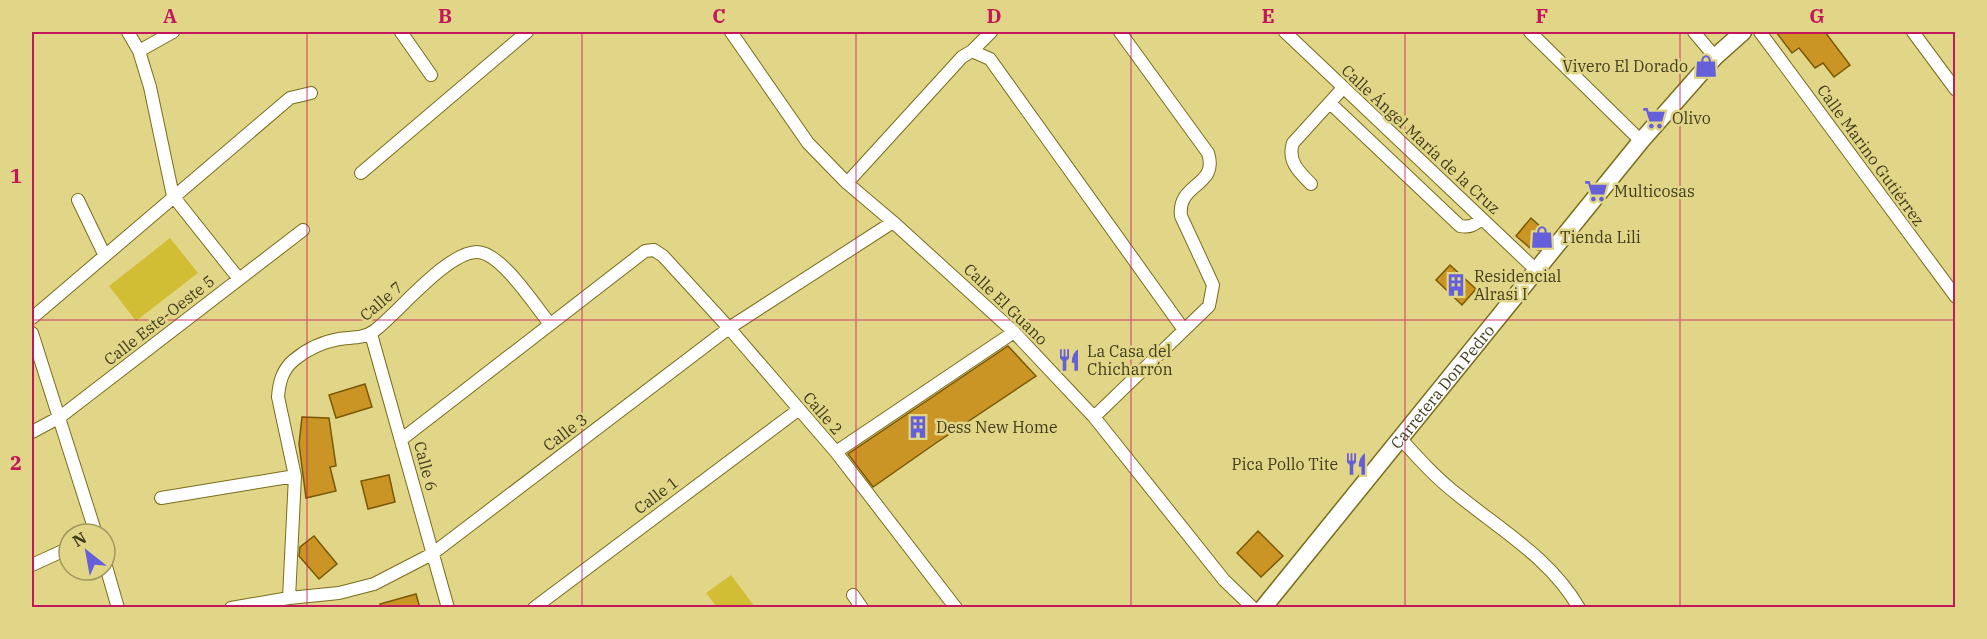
<svg xmlns="http://www.w3.org/2000/svg" width="1987" height="639" viewBox="0 0 1987 639" font-family="'IBM Plex Serif',serif">
  <style>
    .green { fill: #d2be34 }
    .building { fill: #ca9524; stroke: #7b5804; stroke-width: 1.5 }
    .lines { fill: none; stroke-linecap: round; stroke-linejoin: round }
    .street-casing { stroke: #796d1c; stroke-width: 14 }
    .secondary-casing { stroke: #796d1c; stroke-width: 19 }
    .street { stroke: #fff; stroke-width: 12 }
    .secondary { stroke: #fff; stroke-width: 16 }
    .grid { fill: none; stroke: #c2185b; stroke-width: 1.5; stroke-opacity: 0.55 }
    .labels { text-anchor: middle; dominant-baseline: central; stroke-width: 5; stroke-linejoin: round; paint-order: stroke }
    .poi-label { font-size: 16px; fill: #413c1c; stroke: #e1d688; text-anchor: start }
    .street-label { font-size: 16px; fill: #413c1c; stroke: #e1d688 }
    .neatline { fill: none; stroke: #c2185b; stroke-width: 2 }
    .grid-label { font-size: 20px; text-anchor: middle; font-weight: bold; fill: #c2185b }
  </style>
  <rect width="100%" height="100%" fill="#e1d688"/>
  <!-- green -->
  <path class="green" d="M170 238 198 273 136 321 109 286Z
    M731 575 755 607H717L706 593Z"/>
  <!-- building -->
  <path class="building" d="M1776 32H1825L1850 65 1834 77 1823 63 1815 68 1799 48 1792 53Z
    M1531 218 1551 236 1539 250 1530 248 1516 236Z
    M1450 265 1476 289 1462 305 1436 280Z
    M1008 346 1036 376 936 443 873 487 848 454Z
    M365 384 372 407 336 418 329 395Z
    M302 417 329 418 336 466 330 467 336 491 306 498 299 444Z
    M389 475 395 502 368 509 361 481Z
    M1258 531 1283 556 1261 577 1237 553Z
    M314 536 337 564 319 579 299 556 300 547Z
    M416 594 420 608H381L380 604Z"/>
  <g class="lines">
    <!-- street casing -->
    <g class="street-casing">
      <path id="street" d="M128 32 139 51 150 87 173 196 239 279
        M401 32 431 75
        M731 32 808 143 847 183 893 222 1014 332 1094 417 1224 580 1253 608
        M1285 32 1535 269
        M1530 32 1641 141
        M1694 32 1715 57
        M1760 32 1956 297
        M1913 32 1956 90
        M139 51 173 32
        M972 51 990 59 1184 330
        M1330 103 1460 226C1470 228 1474 225 1482 219
        M361 173 527 32
        M847 183 962 57 972 51 991 32
        M1311 184C1299 172 1287 161 1293 143L1343 88
        M78 200 105 256
        M32 318 290 98 311 93
        M32 333 96 534
        M371 334 448 608
        M1094 417 1209 306 1213 285 1181 216C1177 182 1219 187 1208 153L1120 32
        M32 432 60 417 303 230
        M1399 437C1418 458 1436 478 1458 495 1502 531 1550 558 1579 608
        M402 439 645 251 654 250 663 256 729 328 836 452 956 608
        M836 452 1014 332
        M161 498 295 476
        M105 563 118 608
        M32 565 69 548
        M853 595 862 608
        M289 598 295 476 278 397C279 383 282 370 294 360 306 350 322 342 339 339 351 337 363 339 374 331 398 313 447 252 477 252 501 252 535 306 550 324
        M231 608 289 598 339 593 374 584 432 554 729 328 893 222
        M534 608 798 410"/>
    </g>
    <!-- secondary casing -->
    <g class="secondary-casing">
      <g id="secondary">
        <path id="s1" d="M1263 608 1641 141 1715 57 1743 32"/>
      </g>
    </g>
    <!-- street -->
    <use href="#street" class="street"/>
    <!-- secondary -->
    <use href="#secondary" class="secondary"/>
  </g>
  <!-- grid -->
  <path class="grid" d="M307 32V608M582 32V608M856 32V608M1131 32V608M1405 32V608M1680 32V608M32 320H1956"/>
  <!-- icons -->
  <defs>
    <g id="shop-bare" transform="scale(1.8)"><path d="M-5-2.5h2.3a2.7 3.5 0 0 1 5.4 0H5L5.5 6h-11ZM-1.5-2.5h3a1.5 2.3 0 0 0-3 0Z" fill="#6560d9" stroke="#e1d688" stroke-width="2.5" paint-order="stroke"/></g>
    <g id="supermarket-bare" transform="scale(1.8)"><path d="M-6-5.5h2.5l.6 2H6L4.5 2H-2.5L-4.4-4H-6ZM-1.5 3.2a1.3 1.3 0 1 0 .1 0ZM3 3.2a1.3 1.3 0 1 0 .1 0Z" fill="#6560d9" stroke="#e1d688" stroke-width="2.5" paint-order="stroke"/></g>
    <g id="building-bare" transform="scale(1.8)"><path d="M-4-6H4V6H1V3H-1V6H-4ZM-2.5-4.3h1.7v1.8h-1.7ZM.8-4.3h1.7v1.8H.8ZM-2.5-1h1.7V.8h-1.7ZM.8-1h1.7V.8H.8Z" fill="#6560d9" stroke="#e1d688" stroke-width="2.5" paint-order="stroke"/></g>
    <g id="restaurant-bare" transform="scale(1.8)"><path d="M-5-6h1v4h1v-4h1v4h1v-4h1v5L-1.5 .5V6h-2V.5L-5-1ZM5-6V6H3V1.5H1.5Q1.5-4 5-6Z" fill="#6560d9" stroke="#e1d688" stroke-width="2.5" paint-order="stroke"/></g>
  </defs>
  <g fill-rule="evenodd">
    <use href="#shop-bare" x="1706" y="66"/>
    <use href="#supermarket-bare" x="1654" y="118"/>
    <use href="#supermarket-bare" x="1596" y="191"/>
    <use href="#shop-bare" x="1542" y="237"/>
    <use href="#building-bare" x="1456" y="285"/>
    <use href="#restaurant-bare" x="1069" y="360"/>
    <use href="#building-bare" x="918" y="427"/>
    <use href="#restaurant-bare" x="1356" y="464"/>
  </g>
  <g class="labels">
    <!-- poi labels -->
    <g class="poi-label">
      <text x="1688" y="66" text-anchor="end">Vivero El Dorado</text>
      <text x="1672" y="118">Olivo</text>
      <text x="1614" y="191">Multicosas</text>
      <text x="1560" y="237">Tienda Lili</text>
      <text x="1474" y="276">Residencial<tspan x="1474" dy="18">Alrasi I</tspan></text>
      <text x="1087" y="351">La Casa del<tspan x="1087" dy="18">Chicharrón</tspan></text>
      <text x="936" y="427">Dess New Home</text>
      <text x="1338" y="464" text-anchor="end">Pica Pollo Tite</text>
    </g>
    <!-- street labels -->
    <g class="street-label">
      <text transform="translate(1421 139) rotate(43)">Calle Ángel María de la Cruz</text>
      <text transform="translate(1871 155) rotate(54)">Calle Marino Gutiérrez</text>
      <text transform="translate(381 301) rotate(-41)">Calle 7</text>
      <text transform="translate(1006 304) rotate(44)">Calle El Guano</text>
      <text transform="translate(159 320) rotate(-38)">Calle Este-Oeste 5</text>
      <text stroke="none"><textPath href="#s1" startOffset="285">Carretera Don Pedro</textPath></text>
      <text transform="translate(823 413) rotate(49)">Calle 2</text>
      <text transform="translate(565 432) rotate(-37)">Calle 3</text>
      <text transform="translate(426 466) rotate(75)">Calle 6</text>
      <text transform="translate(656 495) rotate(-37)">Calle 1</text>
    </g>
  </g>
  <!-- border -->
  <rect width="1987" height="639" fill="none" stroke="#e1d688" stroke-width="66"/>
  <!-- north arrow -->
  <g transform="translate(87 552) rotate(329)"><circle r="28" fill="#e1d688" stroke="#a1985d" stroke-width="1.5"/>
  <path d="M0-4.5L10 22L0 15L-10 22Z" fill="#6560d9"/>
  <text y="-9" font-size="16" font-weight="bold" text-anchor="middle" fill="#413c1c">N</text>
  </g>
  <rect x="33" y="33" width="1921" height="573" class="neatline"/>
  <g class="grid-label">
    <text x="170" y="23">A</text>
    <text x="445" y="23">B</text>
    <text x="719" y="23">C</text>
    <text x="994" y="23">D</text>
    <text x="1268" y="23">E</text>
    <text x="1542" y="23">F</text>
    <text x="1817" y="23">G</text>
    <text x="16" y="183">1</text>
    <text x="16" y="470">2</text>
  </g>
</svg>
